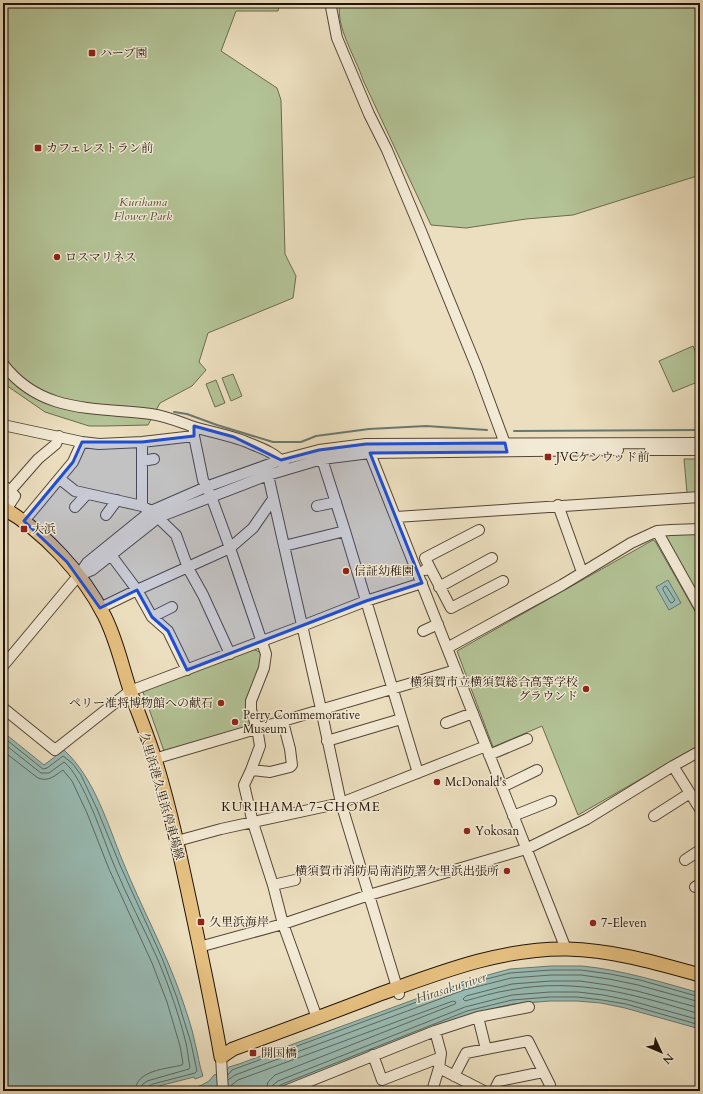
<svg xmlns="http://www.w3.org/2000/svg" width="703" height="1094" viewBox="0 0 703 1094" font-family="Cardo,'Noto Serif JP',serif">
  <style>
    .green { fill: #b3c396; stroke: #6a6b4f }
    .water { fill: #99bcb5; stroke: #697870 }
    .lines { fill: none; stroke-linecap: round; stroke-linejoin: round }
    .shore { stroke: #5c685e; stroke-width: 1 }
    .stream { stroke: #697870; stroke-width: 2 }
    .minor-casing { stroke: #534636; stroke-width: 12 }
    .major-casing { stroke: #201308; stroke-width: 15 }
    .minor { stroke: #f3ead5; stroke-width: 10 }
    .major { stroke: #e6c080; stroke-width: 13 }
    .marked { fill: #1d4ed8; fill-opacity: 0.2; stroke: #1d4ed8; stroke-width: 3; stroke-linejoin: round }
    .poi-dot { fill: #8f2418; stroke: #f3ead5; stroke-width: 1.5 }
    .labels { text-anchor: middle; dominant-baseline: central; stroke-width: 3; stroke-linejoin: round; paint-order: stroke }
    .poi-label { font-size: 12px; fill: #201308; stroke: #f3ead5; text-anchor: start }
    .park-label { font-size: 12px; font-style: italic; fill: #53513a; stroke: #f3ead5 }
    .street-label { font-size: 12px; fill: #201308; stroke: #f3ead5 }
    .neighbourhood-label { font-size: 13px; letter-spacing: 1px; fill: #201308; stroke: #f3ead5 }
    .water-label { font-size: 13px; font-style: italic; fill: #4a4e45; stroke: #f3ead5 }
  </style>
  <rect width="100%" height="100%" fill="#ecdfbf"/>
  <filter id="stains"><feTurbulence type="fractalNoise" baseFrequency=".005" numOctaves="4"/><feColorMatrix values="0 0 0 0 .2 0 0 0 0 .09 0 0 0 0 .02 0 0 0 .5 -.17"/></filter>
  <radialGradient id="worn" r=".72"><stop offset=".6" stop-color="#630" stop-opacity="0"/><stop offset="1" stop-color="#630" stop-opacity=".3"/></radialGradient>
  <!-- green -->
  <path class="green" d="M3 3H280L278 11H236L221 51 277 88 281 100 285 254 296 276 293 298 208 333 199 362 206 370 192 386 160 403 148 425 106 426H89L45 412 3 383Z
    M340 3H700V172L697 176 573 215 526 219 466 228 431 225 363 80C356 58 335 26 340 3Z
    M693 346 700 363V381L673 392 659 361Z
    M233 374 242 396 231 401 222 378Z
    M216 380 225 403 215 407 206 384Z
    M684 459H700V493H687Z
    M700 533V602L664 538 666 534Z
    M653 540 655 541 700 620V745L578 815 542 726 493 747 457 651Z
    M253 649 264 654 250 727 164 751 143 692 144 690Z"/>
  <!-- water -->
  <path class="water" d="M668 580 681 603 669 610 656 587Z
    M3 732 44 765 64 750C95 779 107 823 123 862 141 907 165 950 181 996 186 1011 192 1027 195 1043 198 1054 199 1065 203 1076L195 1079 194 1077 155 1087 147 1091H3Z
    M551 966C561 966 572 966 582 966 622 970 661 982 700 993V1029L625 1008 601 1003 577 1001H550L513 1004 468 1015 276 1091H184L202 1085 209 1081 214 1075 225 1072 229 1067 239 1064 462 982 510 969Z"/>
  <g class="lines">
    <!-- shore -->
    <path class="shore" d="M666 586 675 600 672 603 670 602 663 590V588Z
      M3 737 43 769 47 768 63 756 72 763 81 775 97 809 120 865 162 958 177 998 191 1043 197 1071 195 1073 153 1084 147 1087 146 1091
      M3 743 41 773H49L64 762C83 776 104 841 114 865 127 897 144 928 158 960 169 986 179 1015 186 1043 188 1051 188 1059 190 1067L189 1069 147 1081 142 1085 141 1091
      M3 751 38 778C49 782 54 776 63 770L72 781 87 813 109 869 152 963 167 1002 180 1046 183 1063 182 1065C166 1069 136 1070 135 1091
      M700 1008 637 991 608 985 580 981H551L512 984 466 996 463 999 465 1001C480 997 495 992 510 990 577 977 636 995 700 1014
      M371 1049 467 1011 512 1000 550 997H577L602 1000 626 1004 700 1025
      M228 1075 232 1070 463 985 510 973 551 970H581L610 974 640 980 700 997
      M228 1080 235 1075 464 990 511 978 551 975H581L609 979 638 985 700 1002
      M229 1087 238 1080 453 1001 456 1002 455 1004 275 1075 268 1082 266 1091
      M272 1091 273 1085 278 1081 465 1007 512 995 550 992H578L603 995 628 1000 700 1020
      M277 1091V1088L280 1085 371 1049"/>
    <!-- stream -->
    <path class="stream" d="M174 412 187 414 217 425 273 442H301L316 436 369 429 426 426 487 430
      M514 431 700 430"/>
    <!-- minor casing -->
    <g class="minor-casing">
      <path id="minor" d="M332 3 331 7 337 38 369 114 387 150 421 231 477 368 507 449
        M3 364C41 414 95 407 151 414 166 416 180 422 194 427 211 432 228 435 244 441 258 447 275 452 284 464
        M3 425 82 442 99 444 142 442 194 436V429
        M194 436 203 480 211 496 230 548 266 654 264 668 251 701V710L257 728 260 746 251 770 244 785 253 823 273 885 283 924 317 1018
        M650 450H700
        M370 453 566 949
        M322 459 345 531 418 773
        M142 461 154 459
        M268 475 321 709 341 803 399 994
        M60 479 75 491 142 506 151 511 176 535 188 568 203 595 230 654
        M3 485 15 496 6 510
        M10 491 38 459 56 444 59 436
        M558 505 582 572
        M142 506V442
        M317 506 336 502
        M75 507 87 494
        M106 515 117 500
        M396 517 700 497
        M24 521 73 462 82 442
        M657 531 700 608
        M284 546 345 531
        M111 555 137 590 152 617 168 631 187 670
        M430 568 451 608 503 581
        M425 570 430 568 425 558 479 530
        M78 576 92 570 159 517 268 475 322 459 370 453 618 450
        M439 587 492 558
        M100 608 137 590 230 548 253 528 273 499
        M152 617 172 607
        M423 631 438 624
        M447 648 562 585 631 543 657 531 671 530 700 529
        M3 666 78 576 87 563 151 511 206 487 281 460 319 450 366 444 700 443
        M3 708 55 750 130 691 302 626 366 601 422 583
        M446 723 473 713
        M327 741 401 719
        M489 755 527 739
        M154 759 456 670
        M673 766 700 809
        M251 770 270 772 290 767 292 765 290 749 283 722
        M502 787 537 770
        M513 816 551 801
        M654 816 690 793
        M177 841 221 829 341 803 486 746
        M685 860 700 850
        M273 885 295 880
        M695 887 700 884
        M199 947 283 924 369 895 526 849 587 819 673 766 700 751
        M478 1017 486 1049
        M373 1055 382 1080 439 1058
        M221 1057 223 1091
        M439 1068 484 1091
        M454 1076 466 1053 528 1041 550 1085 548 1091
        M285 1091 435 1031 478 1017 529 1007
        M432 1091 439 1068 441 1053 435 1031
        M494 1091 499 1081 543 1072"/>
    </g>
    <!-- major casing -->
    <g class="major-casing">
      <path id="major" d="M3 508C44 531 83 574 104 615 117 640 122 667 131 693 139 715 148 737 155 759 171 811 182 864 193 916 203 963 213 1010 221 1057
        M221 1057 233 1049C282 1031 331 1013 380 994 441 972 502 948 567 949 613 950 657 963 700 975"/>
    </g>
    <!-- minor -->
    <use href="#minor" class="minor"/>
    <!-- major -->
    <use href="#major" class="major"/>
  </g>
  <!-- marked area -->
  <path class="marked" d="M194 426 234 437 281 460 319 450 366 444 505 443 507 452 370 453 422 583 366 601 187 670 168 631 152 617 137 590 100 608 67 562 24 521 73 462 82 442H142L194 436Z"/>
  <!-- markers -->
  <g class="poi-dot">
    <rect x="88" y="49" width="8" height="8" rx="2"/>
    <rect x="34" y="144" width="8" height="8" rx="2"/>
    <circle cx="57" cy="257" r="4"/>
    <rect x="544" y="453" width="8" height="8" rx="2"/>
    <rect x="20" y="525" width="8" height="8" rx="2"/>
    <circle cx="346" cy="571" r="4"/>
    <circle cx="586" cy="689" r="4"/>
    <circle cx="221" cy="703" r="4"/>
    <circle cx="235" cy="722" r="4"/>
    <circle cx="437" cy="782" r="4"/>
    <circle cx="467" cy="831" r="4"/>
    <circle cx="507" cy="871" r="4"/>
    <rect x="197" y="918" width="8" height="8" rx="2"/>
    <circle cx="593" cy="923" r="4"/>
    <rect x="249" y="1049" width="8" height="8" rx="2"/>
  </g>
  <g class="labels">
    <!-- poi labels -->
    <g class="poi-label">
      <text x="100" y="53">ハーブ園</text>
      <text x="46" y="148">カフェレストラン前</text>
      <text x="65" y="257">ロスマリネス</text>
      <text x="556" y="457">JVCケンウッド前</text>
      <text x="32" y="529">大浜</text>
      <text x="354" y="571">信証幼稚園</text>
      <text x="578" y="682" text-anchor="end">横須賀市立横須賀総合高等学校<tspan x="578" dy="14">グラウンド</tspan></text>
      <text x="213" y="703" text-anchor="end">ペリー准将博物館への献石</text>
      <text x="243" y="715">Perry Commemorative<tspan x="243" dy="14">Museum</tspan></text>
      <text x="445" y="782">McDonald's</text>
      <text x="475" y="831">Yokosan</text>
      <text x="499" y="871" text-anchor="end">横須賀市消防局南消防署久里浜出張所</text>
      <text x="209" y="922">久里浜海岸</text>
      <text x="601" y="923">7-Eleven</text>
      <text x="261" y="1053">開国橋</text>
    </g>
    <!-- park labels -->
    <g class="park-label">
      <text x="143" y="202">Kurihama<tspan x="143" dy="14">Flower Park</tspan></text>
    </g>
    <!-- street labels -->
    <g class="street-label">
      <text transform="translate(162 796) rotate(74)">久里浜港久里浜停車場線</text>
    </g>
    <!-- neighbourhood labels -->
    <g class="neighbourhood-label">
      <text x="301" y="807">KURIHAMA 7-CHOME</text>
    </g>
    <!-- water labels -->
    <g class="water-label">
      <text transform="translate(451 988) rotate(-18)">Hirasaku river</text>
    </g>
  </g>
  <!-- margin -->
  <rect width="703" height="1094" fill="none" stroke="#ecdfbf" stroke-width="16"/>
  <rect x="4" y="4" width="695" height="1086" fill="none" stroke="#201308" stroke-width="2"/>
  <rect x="8" y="8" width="687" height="1078" fill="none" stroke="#201308"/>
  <!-- north arrow -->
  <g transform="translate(661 1052) rotate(134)" stroke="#f3ead5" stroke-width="3" paint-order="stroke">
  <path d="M0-3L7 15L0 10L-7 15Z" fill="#201308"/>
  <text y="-6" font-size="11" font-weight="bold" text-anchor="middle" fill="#201308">N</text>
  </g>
  <rect width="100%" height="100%" filter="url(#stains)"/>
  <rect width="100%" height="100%" fill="url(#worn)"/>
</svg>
